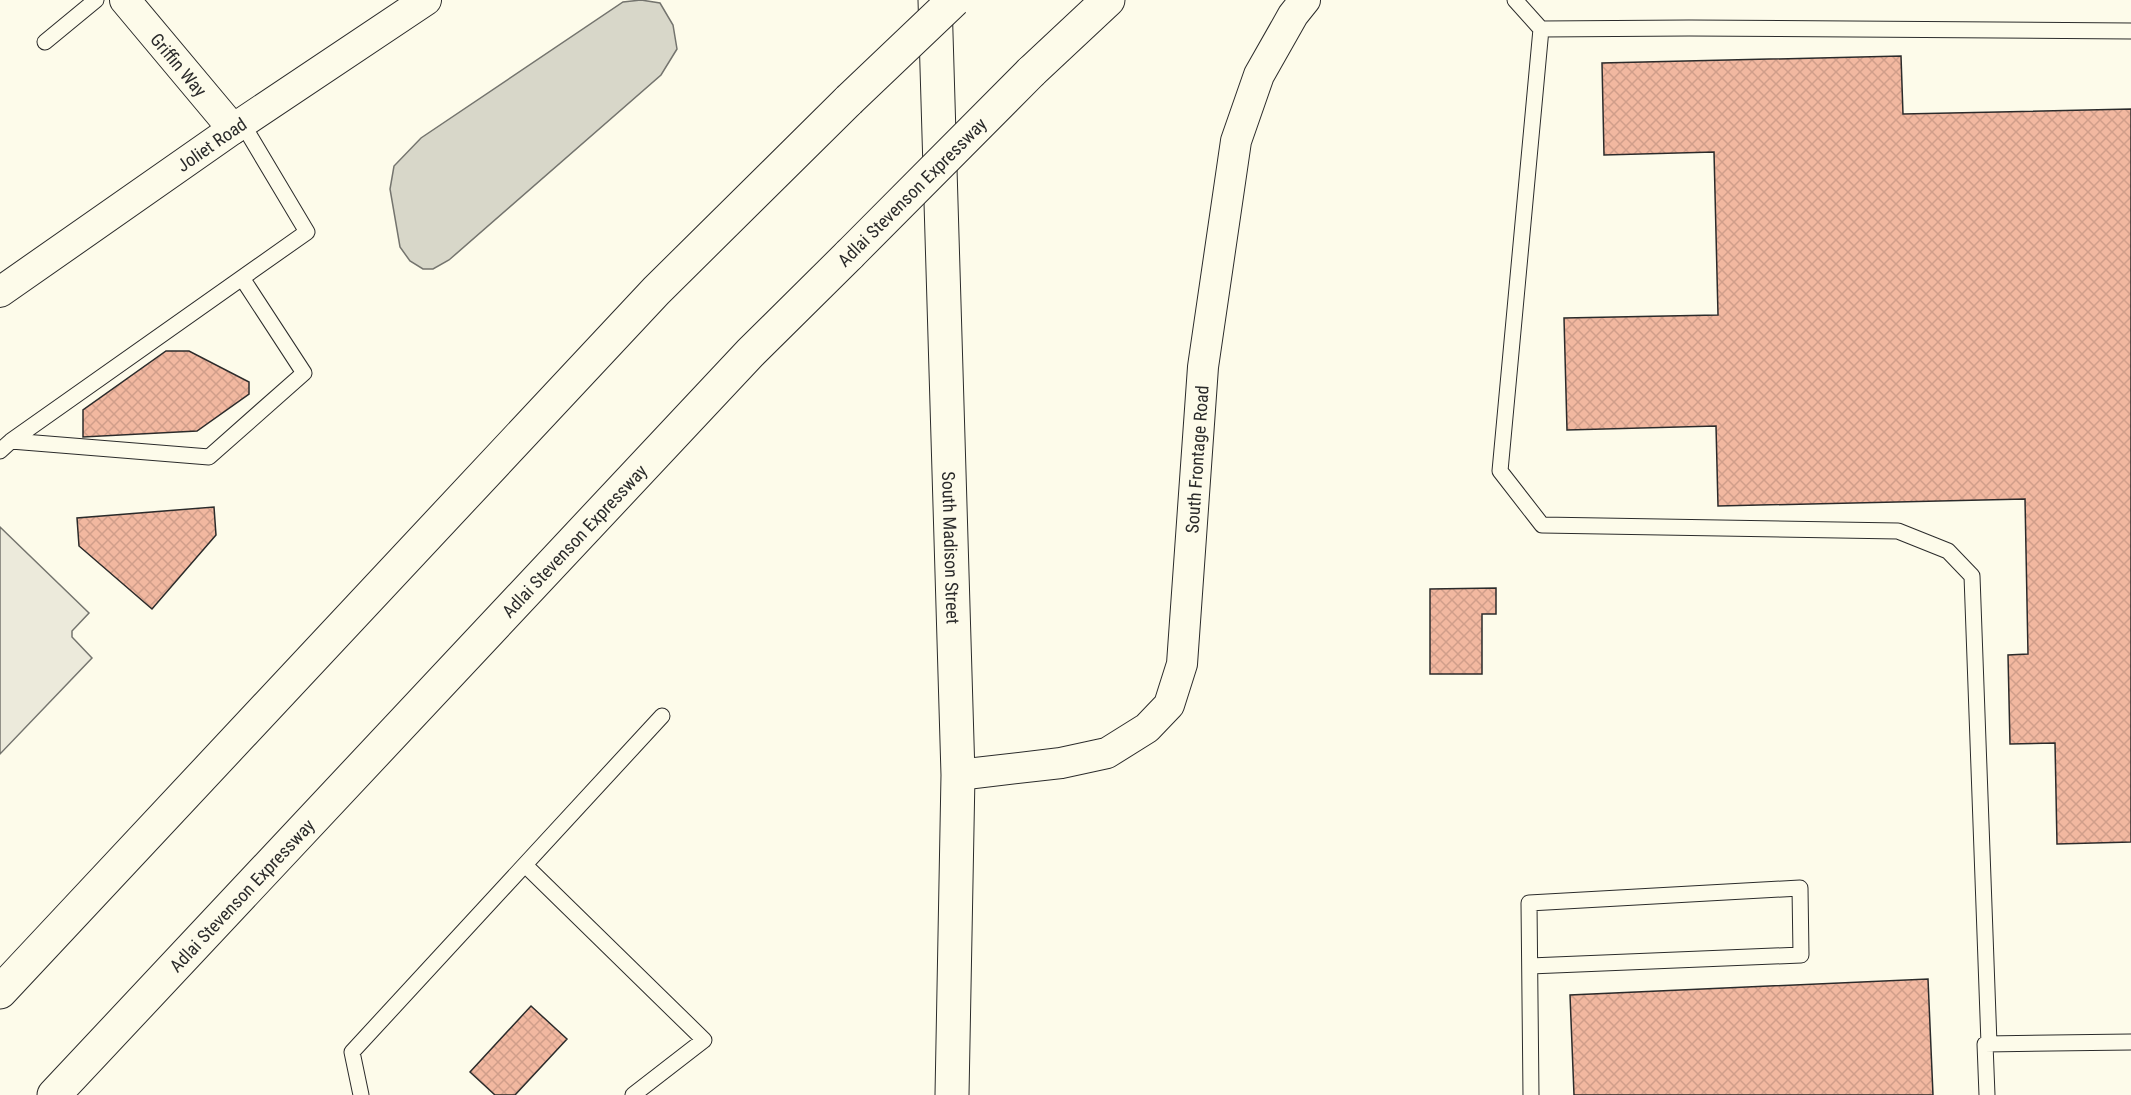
<svg xmlns="http://www.w3.org/2000/svg" width="2131" height="1095" viewBox="0 0 2131 1095" font-family="'Roboto Condensed',sans-serif">
  <style>
    .parking { fill: #eceadb; stroke: #74746e; stroke-width: 1.5 }
    .water { fill: #d8d7c9; stroke: #74746e; stroke-width: 1.5 }
    .building { fill: url(#building-cross-hatch); stroke: #2b2b2b; stroke-width: 1.5 }
    .lines { fill: none; stroke-linecap: round; stroke-linejoin: round }
    .service-casing { stroke: #2b2b2b; stroke-width: 17 }
    .minor-casing { stroke: #2b2b2b; stroke-width: 32 }
    .tertiary-casing { stroke: #2b2b2b; stroke-width: 35 }
    .motorway-casing { stroke: #2b2b2b; stroke-width: 35 }
    .service { stroke: #fdfbea; stroke-width: 15 }
    .minor { stroke: #fdfbea; stroke-width: 30 }
    .tertiary { stroke: #fdfbea; stroke-width: 33 }
    .motorway { stroke: #fdfbea; stroke-width: 33 }
    .motorway-bridge-casing { stroke: #2b2b2b; stroke-width: 35; stroke-linecap: butt }
    .motorway-bridge { stroke: #fdfbea; stroke-width: 33 }
    .labels { text-anchor: middle; dominant-baseline: central; stroke-width: 4.5; stroke-linejoin: round; paint-order: stroke }
    .street-label { font-size: 18px; fill: #2b2b2b; stroke: #fdfbea }
  </style>
  <defs>
    <pattern id="building-cross-hatch" width="8" height="8" patternUnits="userSpaceOnUse" patternTransform="scale(1.5)"><rect width="8" height="8" fill="#f2b8a0"/><path d="M0 0l8 8M0 8l8-8" fill="none" stroke="#d09e8a"/></pattern>
  </defs>
  <rect width="100%" height="100%" fill="#fdfbea"/>
  <!-- parking -->
  <path class="parking" d="M0 527 89 613 72 631V637L92 658 0 754Z"/>
  <!-- water -->
  <path class="water" d="M641 0 660 3 673 25 677 49 661 75 449 260 433 269H423L410 261 400 247 390 189 394 166 421 138 623 2Z"/>
  <!-- building -->
  <path class="building" d="M1901 56 1903 114 2131 109V842L2057 844 2055 743 2010 744 2008 655 2028 654 2025 499 1718 506 1716 426 1567 430 1564 318 1718 315 1714 152 1604 155 1602 63Z
    M166 351H189L249 382V394L197 431 83 437V410Z
    M214 507 216 535 152 609 79 546 77 518Z
    M1496 588V614H1482V674H1430V589Z
    M1928 979 1933 1095H1574L1570 995Z
    M531 1006 567 1039 515 1095H495L470 1072Z"/>
  <g class="lines">
    <!-- service casing -->
    <g class="service-casing">
      <path id="service" d="M1515 0 1541 29 1689 28 2131 31
        M1541 29 1500 471 1542 525 1898 531 1948 551 1972 576 1989 1044
        M45 42 96 0
        M11 441 209 457 304 373 242 278
        M0 451 11 441 307 232 242 123
        M525 865 704 1040 633 1095
        M1530 966 1801 955 1800 888 1529 903 1531 1095
        M361 1095 352 1052 662 716
        M1987 1095 1985 1044 2131 1042"/>
    </g>
    <!-- minor casing -->
    <g class="minor-casing">
      <g id="minor">
        <path id="s1" d="M125 0 233 129"/>
        <path id="s2" d="M0 292 233 129 426 0"/>
        <path id="s3" d="M958 775 1061 763 1107 753 1147 728 1169 705 1182 664 1203 367 1236 141 1259 75 1293 15 1305 0"/>
      </g>
    </g>
    <!-- tertiary casing -->
    <g class="tertiary-casing">
      <g id="tertiary">
        <path id="s4" d="M935 0 958 775 952 1095"/>
      </g>
    </g>
    <!-- motorway casing -->
    <g class="motorway-casing">
      <g id="motorway">
        <path d="M1031 72 1108 0"/>
        <path d="M0 992 656 291 849 100"/>
        <path id="s5" d="M54 1095 750 353 850 254"/>
      </g>
    </g>
    <!-- service -->
    <use href="#service" class="service"/>
    <!-- minor -->
    <use href="#minor" class="minor"/>
    <!-- tertiary -->
    <use href="#tertiary" class="tertiary"/>
    <!-- motorway -->
    <use href="#motorway" class="motorway"/>
    <!-- motorway-bridge casing -->
    <g class="motorway-bridge-casing">
      <path id="motorway-bridge" d="M849 100 954 0
        M850 254 1031 72"/>
    </g>
    <!-- motorway-bridge -->
    <use href="#motorway-bridge" class="motorway-bridge"/>
  </g>
  <g class="labels">
    <!-- street labels -->
    <g class="street-label">
      <text stroke="none"><textPath href="#s1" startOffset="84">Griffin Way</textPath></text>
      <text stroke="none"><textPath href="#s2" startOffset="258">Joliet Road</textPath></text>
      <text transform="translate(912 192) rotate(-45)">Adlai Stevenson Expressway</text>
      <text stroke="none"><textPath href="#s3" startOffset="478">South Frontage Road</textPath></text>
      <text stroke="none"><textPath href="#s5" startOffset="760">Adlai Stevenson Expressway</textPath></text>
      <text stroke="none"><textPath href="#s4" startOffset="548">South Madison Street</textPath></text>
      <text stroke="none"><textPath href="#s5" startOffset="274">Adlai Stevenson Expressway</textPath></text>
    </g>
  </g>
</svg>
